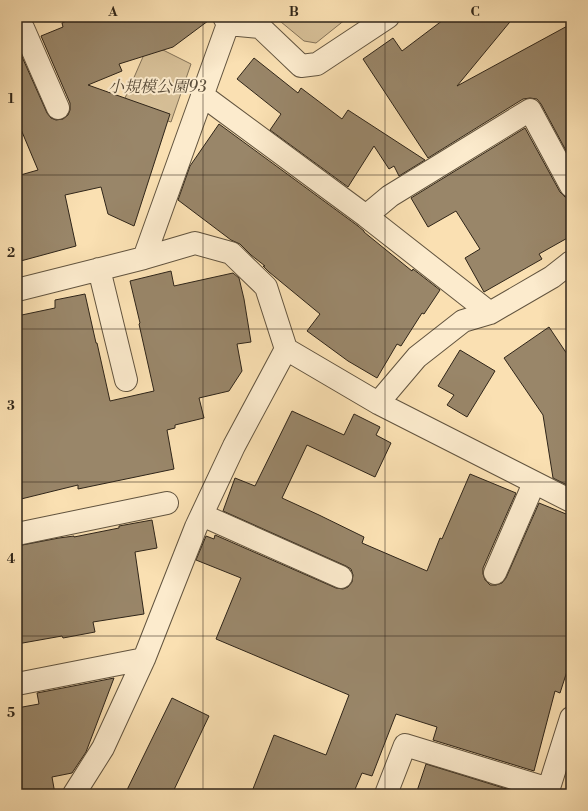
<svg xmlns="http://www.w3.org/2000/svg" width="588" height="811" viewBox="0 0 588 811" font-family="'Libre Bodoni','Noto Serif JP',serif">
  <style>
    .green { fill: #d7c098; stroke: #837258 }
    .building { fill: #998669; stroke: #2f2519 }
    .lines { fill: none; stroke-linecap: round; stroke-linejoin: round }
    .minor-casing { stroke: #62543f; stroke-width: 24 }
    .minor { stroke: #fcebcd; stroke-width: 22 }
    .grid { fill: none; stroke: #2f2519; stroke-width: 1; stroke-opacity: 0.55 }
    .labels { text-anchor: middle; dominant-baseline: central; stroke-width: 4; stroke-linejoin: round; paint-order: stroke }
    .park-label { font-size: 16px; font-style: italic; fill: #594c39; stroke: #fcebcd }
    .neatline { fill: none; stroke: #2f2519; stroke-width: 1.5 }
    .grid-label { font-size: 13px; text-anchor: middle; font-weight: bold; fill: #2f2519 }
  </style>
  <rect width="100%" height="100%" fill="#fae0b2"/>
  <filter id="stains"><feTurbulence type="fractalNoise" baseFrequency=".005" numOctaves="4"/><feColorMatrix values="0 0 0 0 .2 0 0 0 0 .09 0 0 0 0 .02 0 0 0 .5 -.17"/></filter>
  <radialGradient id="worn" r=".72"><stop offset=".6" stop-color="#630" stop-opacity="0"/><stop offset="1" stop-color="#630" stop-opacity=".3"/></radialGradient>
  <!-- green -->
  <path class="green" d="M275 17H343L346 19 316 43 304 41Z
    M149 43 191 64 171 122 122 105Z"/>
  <!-- building -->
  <path class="building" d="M75 17 212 18 173 47 119 64 122 71 88 85 170 114 134 226 108 214 101 187 65 195 76 246 17 262V176L38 170 17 120V51L19 50 47 113 51 118 56 120 63 119 68 115 70 110V103L41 36 63 27 62 23Z
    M447 17H514L457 86 571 24V160L541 104 537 99 530 98 523 99 428 158 363 59 393 38 402 51Z
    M254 58 298 93 301 88 342 119 348 110 425 160 399 176 394 166 389 169 374 146 348 187 270 130 281 114 237 79Z
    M219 124 358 226 364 231V232L412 271 413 269 440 290 424 314 422 313 401 346 397 344 377 378 348 361 307 331 320 314 269 272 263 266H265L251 255 240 244 231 240 178 200 190 166Z
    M525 128 560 192 565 197 571 198V236L539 254 542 259 484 292 465 258 480 249 456 211 428 227 411 198Z
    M171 271 174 286 233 273 239 278 244 299 251 342 237 344 242 371 229 391 199 398 204 418 175 425V428L167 430 174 469 78 489V485L17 500V316L55 308V300L85 294 96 343H97L110 401 154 391 139 324 140 323 130 281Z
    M549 327 571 360V487L553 478 543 415 504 358Z
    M460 350 495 371 467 417 447 405 454 395 438 386Z
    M292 411 344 435 354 414 380 427 376 435 391 443 375 477 307 445 282 498 319 515 364 537 362 543 427 571 440 538 442 539 470 474 516 493 483 568V574L485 580 490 585H496L502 583 506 578 539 503 571 516V659L560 693 555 691 534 771 433 740 437 727 396 714 372 776 362 773 353 794H251L274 735 326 755 349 695 216 639 241 578 196 560 206 536 214 539 215 535 336 588 343 589 348 587 352 582 353 575 351 569 346 566 223 511 235 478 255 486Z
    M152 520 157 548 135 552 144 614 93 622 95 632 63 638 62 636 17 644V546L59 538 74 536V537L119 528V526Z
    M114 678 86 752 72 773 52 777 55 794H20L17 772V708L39 704 37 693 99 681Z
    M172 698 209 716 172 794H125Z
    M426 764 523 794H416Z"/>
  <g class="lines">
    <!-- minor casing -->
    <g class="minor-casing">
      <path id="minor" d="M224 17 228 24 260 27 301 66 317 64 388 17
        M23 28 58 108
        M202 95 366 216 490 313
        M366 216 390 196 530 110 571 186
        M144 258 228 24
        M99 269 126 380
        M17 290 144 258 195 243 231 253 266 287 286 349 378 403 571 501
        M378 403 417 357 463 321 490 313 552 277 571 262
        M202 515 341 577
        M17 534 167 503
        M495 573 534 483
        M17 684 144 659
        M74 794 103 748 144 659 196 527 234 446 286 349
        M386 794 405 745 549 789
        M547 794 571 718"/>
    </g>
    <!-- minor -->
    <use href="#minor" class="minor"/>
  </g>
  <!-- grid -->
  <path class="grid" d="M203 17V794M385 17V794M17 175H571M17 329H571M17 482H571M17 636H571"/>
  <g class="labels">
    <!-- park labels -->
    <g class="park-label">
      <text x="157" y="87">小規模公園93</text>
    </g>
  </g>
  <!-- margin -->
  <rect width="588" height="811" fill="none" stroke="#fae0b2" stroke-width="44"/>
  <rect x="22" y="22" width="544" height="767" class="neatline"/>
  <g class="grid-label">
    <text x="113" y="16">A</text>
    <text x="294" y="16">B</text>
    <text x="475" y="16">C</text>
    <text x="11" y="103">1</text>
    <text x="11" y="257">2</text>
    <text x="11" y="410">3</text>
    <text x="11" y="563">4</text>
    <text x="11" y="717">5</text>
  </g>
  <rect width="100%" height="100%" filter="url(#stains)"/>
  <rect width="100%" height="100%" fill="url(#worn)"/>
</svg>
